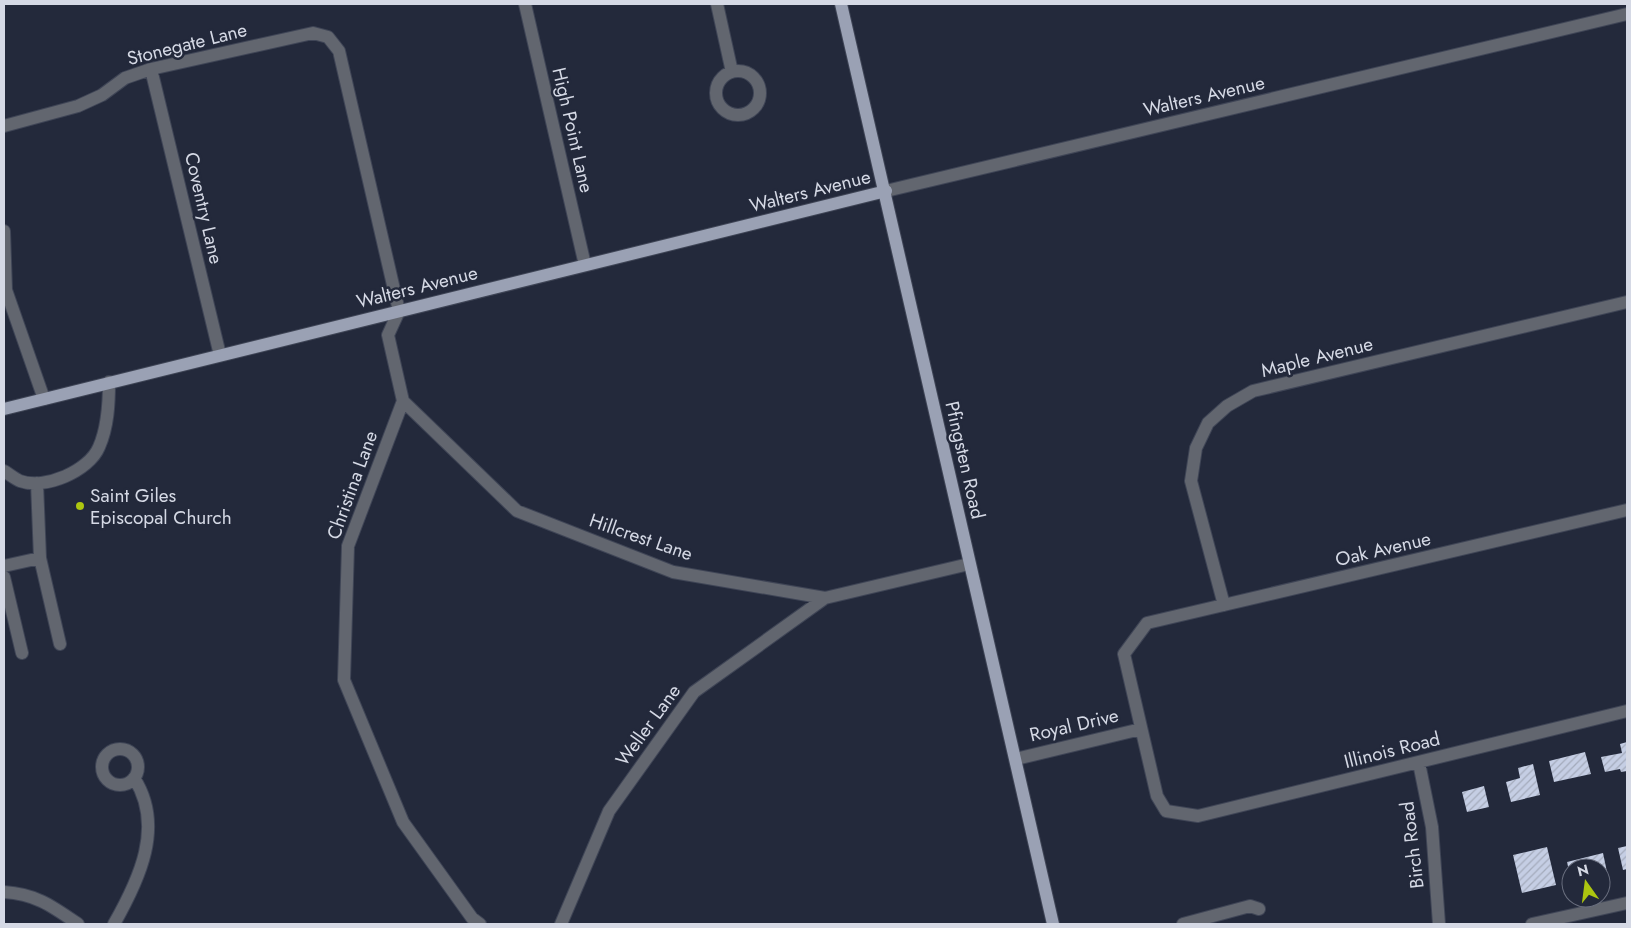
<svg xmlns="http://www.w3.org/2000/svg" width="1631" height="928" viewBox="0 0 1631 928" font-family="Jost,sans-serif">
  <style>
    .building { fill: url(#building-hatch) }
    .lines { fill: none; stroke-linecap: round; stroke-linejoin: round }
    .minor-casing { stroke: #3f4556; stroke-width: 14 }
    .major-casing { stroke: #3f4556; stroke-width: 14 }
    .minor { stroke: #62666f; stroke-width: 12 }
    .major { stroke: #9aa1b4; stroke-width: 12 }
    .poi-dot { fill: #adc610; stroke: #23293b; stroke-width: 2 }
    .labels { text-anchor: middle; dominant-baseline: central; stroke-width: 5; stroke-linejoin: round; paint-order: stroke }
    .street-label { font-size: 19px; fill: #d5d9e5; stroke: #23293b }
    .poi-label { font-size: 19px; fill: #d5d9e5; stroke: #23293b; text-anchor: start }
  </style>
  <defs>
    <pattern id="building-hatch" width="6" height="6" patternUnits="userSpaceOnUse" patternTransform="scale(1.25)"><rect width="6" height="6" fill="#c5cee4"/><path d="M-1 1l2-2M0 6l6-6M5 7l2-2" fill="none" stroke="#a4abbc"/></pattern>
  </defs>
  <rect width="100%" height="100%" fill="#23293b"/>
  <!-- building -->
  <path class="building" d="M1627 742V771L1621 772 1620 769 1605 772 1601 757 1622 753 1620 744Z
    M1585 752 1591 774 1554 782 1549 761Z
    M1533 764 1540 795 1511 802 1506 782 1520 778 1518 768Z
    M1484 786 1489 807 1467 812 1462 792Z
    M1627 846V869L1623 870 1618 848Z
    M1547 847 1556 885 1522 893 1513 855Z
    M1603 853 1607 872 1601 873V868H1571L1570 875 1567 862Z"/>
  <g class="lines">
    <!-- minor casing -->
    <g class="minor-casing">
      <path id="minor" d="M525 4 585 265
        M717 4 732 72
        M151 69 220 355
        M716 93a22 22 0 1 1 44 0a22 22 0 1 1-44 0Z
        M4 126 78 106 102 95 125 78 151 69 313 33 328 37 339 51 399 311 388 335 403 401 348 546 344 680 403 822 472 918 480 924
        M886 191 1627 14
        M4 231 6 290 44 399
        M403 401 517 511 673 572 825 598 969 564
        M4 471C9 474 15 479 20 481 45 490 89 471 99 447 108 427 109 403 109 382
        M37 483 40 558 60 644
        M1627 510 1147 623 1124 654 1157 796 1166 811 1198 816 1627 711
        M4 566 40 558
        M4 577 22 653
        M1224 605 1191 481 1196 448 1208 423 1227 406 1253 391 1627 302
        M102 767a18 18 0 1 1 36 0a18 18 0 1 1-36 0Z
        M1016 759 1141 729
        M1419 763 1432 827 1439 924
        M4 892C36 894 52 906 78 924
        M114 924C139 880 165 826 134 778
        M561 924 609 811 694 692 825 598
        M1183 924 1250 906 1259 909
        M1532 924 1627 903"/>
    </g>
    <!-- major casing -->
    <g class="major-casing">
      <path id="major" d="M841 4 1053 924
        M4 409 886 191"/>
    </g>
    <!-- minor -->
    <use href="#minor" class="minor"/>
    <!-- major -->
    <use href="#major" class="major"/>
  </g>
  <!-- markers -->
  <circle class="poi-dot" cx="80" cy="506" r="5"/>
  <g class="labels">
    <!-- street labels -->
    <g class="street-label">
      <text transform="translate(187 44) rotate(-14)">Stonegate Lane</text>
      <text transform="translate(1204 96) rotate(-13)">Walters Avenue</text>
      <text transform="translate(573 130) rotate(77)">High Point Lane</text>
      <text transform="translate(810 191) rotate(-14)">Walters Avenue</text>
      <text transform="translate(204 208) rotate(77)">Coventry Lane</text>
      <text transform="translate(417 287) rotate(-14)">Walters Avenue</text>
      <text transform="translate(1317 357) rotate(-14)">Maple Avenue</text>
      <text transform="translate(965 460) rotate(77)">Pfingsten Road</text>
      <text transform="translate(352 485) rotate(-70)">Christina Lane</text>
      <text transform="translate(641 537) rotate(19)">Hillcrest Lane</text>
      <text transform="translate(1383 549) rotate(-13)">Oak Avenue</text>
      <text transform="translate(648 725) rotate(-54)">Weller Lane</text>
      <text transform="translate(1074 725) rotate(-13)">Royal Drive</text>
      <text transform="translate(1392 750) rotate(-14)">Illinois Road</text>
      <text transform="translate(1412 845) rotate(-97)">Birch Road</text>
    </g>
    <!-- poi labels -->
    <g class="poi-label">
      <text x="90" y="495">Saint Giles<tspan x="90" dy="22">Episcopal Church</tspan></text>
    </g>
  </g>
  <!-- border -->
  <rect width="1631" height="928" fill="none" stroke="#d5d9e5" stroke-width="10"/>
  <!-- north arrow -->
  <g transform="translate(1586 883) rotate(346)"><circle r="24" fill="#23293b" stroke="#6a6f7f"/>
  <path d="M0-4L9 19L0 12L-9 19Z" fill="#adc610"/>
  <text y="-8" font-size="14" font-weight="bold" text-anchor="middle" fill="#d5d9e5">N</text>
  </g>
</svg>
